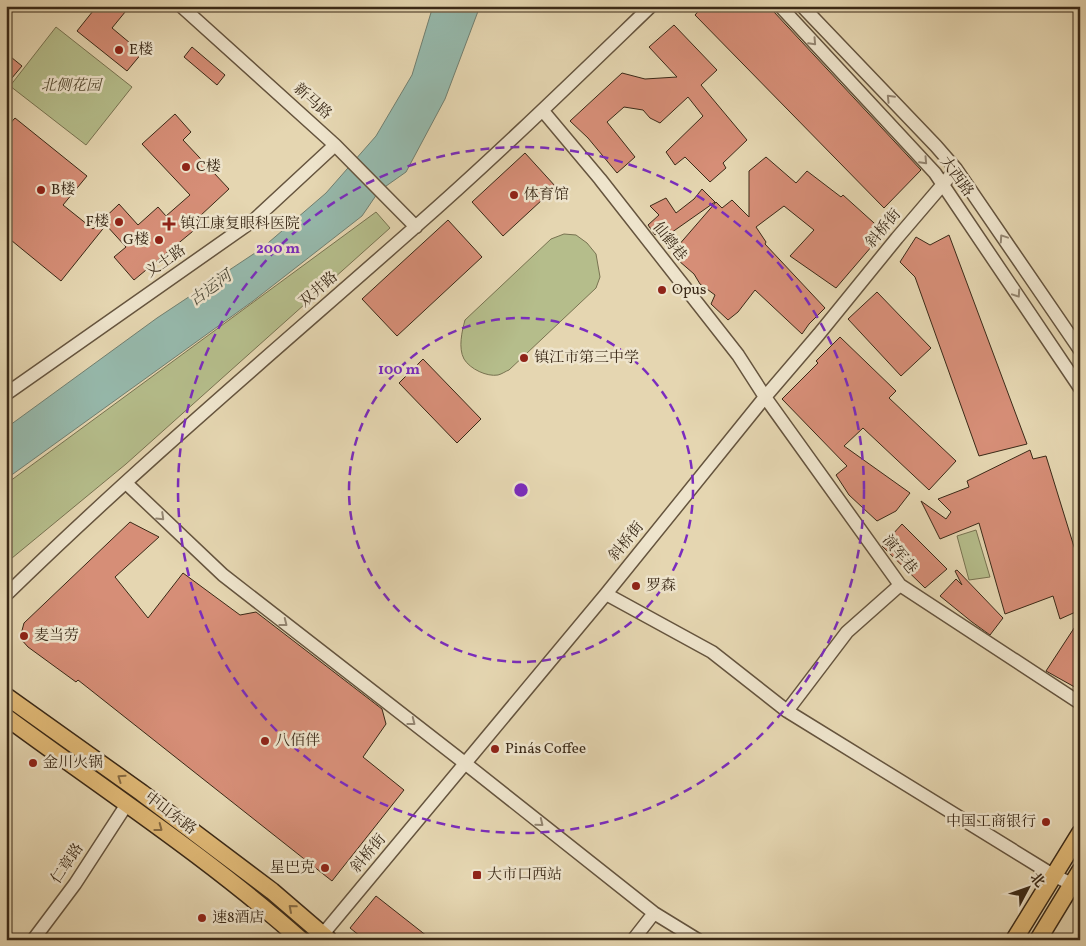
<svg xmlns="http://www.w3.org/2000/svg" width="1086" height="946" viewBox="0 0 1086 946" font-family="Vollkorn,'Noto Serif SC',serif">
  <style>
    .green { fill: #b5bd8b; stroke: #787351 }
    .water { fill: #96b9ac; stroke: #717f70 }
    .building { fill: #d68e77; stroke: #3a2917 }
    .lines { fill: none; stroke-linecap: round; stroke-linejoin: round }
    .minor-casing { stroke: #65543e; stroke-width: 15 }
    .major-casing { stroke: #3a2917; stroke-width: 19 }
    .minor { stroke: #eee4cc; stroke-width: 12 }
    .major { stroke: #e2bb78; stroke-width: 16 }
    .oneway { stroke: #948672 }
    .oneway2 { stroke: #866b43 }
    .ring { fill: none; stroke: #7b2cbf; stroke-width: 2.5; stroke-dasharray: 9 6 }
    .poi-dot { fill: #8f2418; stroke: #eee4cc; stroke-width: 2 }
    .labels { text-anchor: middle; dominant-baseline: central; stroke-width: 5; stroke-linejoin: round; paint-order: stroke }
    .poi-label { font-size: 15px; fill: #3a2917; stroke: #eee4cc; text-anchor: start }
    .park-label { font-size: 15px; font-style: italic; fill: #53472e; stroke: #eee4cc }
    .street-label { font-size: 15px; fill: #3a2917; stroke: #eee4cc }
    .water-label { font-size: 16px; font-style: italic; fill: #514d3c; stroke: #eee4cc }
    .centre { fill: #7b2cbf; stroke: #eee4cc; stroke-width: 2.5 }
    .ring-label { font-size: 15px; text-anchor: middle; font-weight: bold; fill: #7b2cbf; stroke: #eee4cc; stroke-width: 5; stroke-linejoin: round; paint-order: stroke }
  </style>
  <rect width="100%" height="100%" fill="#e5d6b1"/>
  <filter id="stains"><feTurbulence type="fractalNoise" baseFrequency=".004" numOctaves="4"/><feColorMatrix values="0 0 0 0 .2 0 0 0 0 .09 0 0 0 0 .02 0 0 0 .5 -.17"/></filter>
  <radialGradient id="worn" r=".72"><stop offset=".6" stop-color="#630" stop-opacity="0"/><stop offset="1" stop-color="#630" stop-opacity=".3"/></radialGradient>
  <!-- green -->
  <path class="green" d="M56 27 132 87 86 145 10 86Z
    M376 212 390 228 126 464 6 563V484Z
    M564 234 576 235 587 243 596 254 600 277 596 288 509 370C506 371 502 374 498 375 487 377 470 369 464 359 458 348 462 331 465 320L551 239Z
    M976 530 990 577 969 580 957 536Z"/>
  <!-- water -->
  <path class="water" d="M433 6H480L445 99 406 172 379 191 362 216 253 301 6 479V428L157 318 261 249 326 193 376 136 412 75Z"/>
  <!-- building -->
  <path class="building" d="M97 6H130L112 28 142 53 127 71 77 31Z
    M703 6H771L774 12 921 170 884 208 695 15Z
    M674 25 717 70 701 85 747 140 723 163 726 168 710 182 685 157 675 165 666 152 703 116 688 97 660 123 650 118 643 110 624 107 607 122 635 157 617 173 588 138 570 121 622 73 645 79 677 77 649 47Z
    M192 47 225 75 217 85 184 57Z
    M6 53 22 66 6 85Z
    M175 114 191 132 183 140 229 189 200 216 204 222 134 280 114 257 126 247 106 225 61 281 6 236V128L15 118 87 176 63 205 93 229 119 204 138 225 158 207 166 216 190 195 142 144Z
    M525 153 556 187 503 236 472 202Z
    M766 157 796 183 807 171 841 197 843 195 884 232 836 288 790 256 814 230 784 206 756 227 766 242 765 244 825 308 809 324 802 334 755 290 738 312 728 320 711 304 715 295 700 284 694 274 671 254 716 202 722 208 732 200 749 217V171Z
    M702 189 715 202 668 235 662 229 655 235 648 225 659 215 650 206 666 198 676 213 694 199Z
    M448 220 482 257 397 336 362 299Z
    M949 235 1027 444 979 456 915 277 900 262 916 237 930 245Z
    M877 292 931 348 901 376 848 319Z
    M840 337 896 391 889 398 956 461 929 490 863 428 844 446 910 493 896 511 877 521 849 495 836 475 847 466 782 399 818 363 816 361Z
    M423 359 481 419 457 443 399 383Z
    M1030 450 1033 459 1046 456 1080 566V610L1060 619 1053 596 1005 614 979 523 940 539 921 501 946 519 951 512 938 499 969 487 967 481Z
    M130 522 159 537 115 577 148 618 183 573 240 615 256 612 382 709 386 724 363 757 404 790 332 881 78 680 76 682 28 647 20 638 24 623Z
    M902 524 947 569 925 588 882 546Z
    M957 570 1003 618 990 635 972 622 940 596 956 579 962 585 955 571Z
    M1080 619V690L1046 671Z
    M376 896 432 940H365L350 928Z"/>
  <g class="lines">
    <!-- minor casing -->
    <g class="minor-casing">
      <path id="minor" d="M181 6 335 145 416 227
        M780 6 935 173 1080 388
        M802 6 936 146 956 169 1080 350
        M543 111 600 179 738 355 765 397 900 585 1080 703
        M6 394 254 220 335 145
        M126 483 223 575 466 764 654 913 698 940
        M606 594 712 652 787 711 1053 875 1080 888
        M6 595C137 467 277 349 414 228 495 157 573 81 651 6
        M787 711 847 632 900 585
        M33 940 75 884 127 804
        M318 940 606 594 765 397 819 334 897 238 956 169
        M633 940 654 913"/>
    </g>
    <!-- major casing -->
    <g class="major-casing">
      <path id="major" d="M6 696 142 793 272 891 329 940
        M6 717C105 790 209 858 301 940
        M1014 940 1080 833
        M1038 940 1080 871"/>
    </g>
    <!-- minor -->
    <use href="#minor" class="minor"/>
    <!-- major -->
    <use href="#major" class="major"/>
  </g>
  <!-- one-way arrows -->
  <defs><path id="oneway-chevron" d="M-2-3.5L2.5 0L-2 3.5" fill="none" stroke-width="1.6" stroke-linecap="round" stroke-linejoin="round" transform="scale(1.25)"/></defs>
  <g class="oneway">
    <use href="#oneway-chevron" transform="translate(813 42) rotate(47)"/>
    <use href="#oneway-chevron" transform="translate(890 98) rotate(-134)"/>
    <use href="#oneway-chevron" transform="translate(924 161) rotate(47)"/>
    <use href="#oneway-chevron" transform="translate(1003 238) rotate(-124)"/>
    <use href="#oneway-chevron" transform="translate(1017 294) rotate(56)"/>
    <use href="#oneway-chevron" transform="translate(161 517) rotate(44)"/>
    <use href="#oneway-chevron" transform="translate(284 623) rotate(38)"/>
    <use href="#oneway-chevron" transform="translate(412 722) rotate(38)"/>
    <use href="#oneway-chevron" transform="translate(540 823) rotate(39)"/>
  </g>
  <g class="oneway2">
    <use href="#oneway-chevron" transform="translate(121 778) rotate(-145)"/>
    <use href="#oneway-chevron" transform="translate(159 828) rotate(37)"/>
    <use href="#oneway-chevron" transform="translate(292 908) rotate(-139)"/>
  </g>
  <!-- distance rings -->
  <g class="ring">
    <circle cx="521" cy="490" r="172"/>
    <circle cx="521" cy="490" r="343"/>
  </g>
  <!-- markers -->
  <g class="poi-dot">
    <circle cx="119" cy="50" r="5"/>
    <circle cx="186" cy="167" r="5"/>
    <circle cx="41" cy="190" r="5"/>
    <circle cx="514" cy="195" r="5"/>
    <circle cx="119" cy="222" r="5"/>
    <path d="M166.5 216.5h5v5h5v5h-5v5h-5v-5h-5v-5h5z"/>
    <circle cx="159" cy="240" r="5"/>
    <circle cx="662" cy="290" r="5"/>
    <circle cx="524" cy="358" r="5"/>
    <circle cx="636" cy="586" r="5"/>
    <circle cx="24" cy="636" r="5"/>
    <circle cx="265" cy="741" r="5"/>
    <circle cx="495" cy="749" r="5"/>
    <circle cx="33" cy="763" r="5"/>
    <circle cx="1046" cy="822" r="5"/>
    <circle cx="325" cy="868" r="5"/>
    <rect x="472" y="870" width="10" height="10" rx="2.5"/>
    <circle cx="202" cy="918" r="5"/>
  </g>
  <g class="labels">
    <!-- poi labels -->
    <g class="poi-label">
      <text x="129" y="50">E楼</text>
      <text x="196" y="167">C楼</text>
      <text x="51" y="190">B楼</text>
      <text x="524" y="195">体育馆</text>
      <text x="109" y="222" text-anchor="end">F楼</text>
      <text x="180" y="224">镇江康复眼科医院</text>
      <text x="149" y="240" text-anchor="end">G楼</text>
      <text x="672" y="290">Opus</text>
      <text x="534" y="358">镇江市第三中学</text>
      <text x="646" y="586">罗森</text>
      <text x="34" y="636">麦当劳</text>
      <text x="275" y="741">八佰伴</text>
      <text x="505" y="749">Pinás Coffee</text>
      <text x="43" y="763">金川火锅</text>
      <text x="1036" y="822" text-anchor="end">中国工商银行</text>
      <text x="315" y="868" text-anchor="end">星巴克</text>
      <text x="487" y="875">大市口西站</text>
      <text x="212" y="918">速8酒店</text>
    </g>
    <!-- park labels -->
    <g class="park-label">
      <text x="71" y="86">北侧花园</text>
    </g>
    <!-- street labels -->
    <g class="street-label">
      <text transform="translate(312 102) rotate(42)">新马路</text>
      <text transform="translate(956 177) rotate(54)">大西路</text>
      <text transform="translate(884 229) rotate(-50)">斜桥街</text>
      <text transform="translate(669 242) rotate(52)">仙鹤巷</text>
      <text transform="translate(166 262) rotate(-35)">义土路</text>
      <text transform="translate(319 290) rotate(-41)">双井路</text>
      <text transform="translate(627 542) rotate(-51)">斜桥街</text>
      <text transform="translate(899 555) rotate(51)">演军巷</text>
      <text transform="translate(170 814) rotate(37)">中山东路</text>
      <text transform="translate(369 854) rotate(-50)">斜桥街</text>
      <text transform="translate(68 864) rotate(-56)">仁章路</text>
    </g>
    <!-- water labels -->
    <g class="water-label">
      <text transform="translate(211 289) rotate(-36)">古运河</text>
    </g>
  </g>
  <circle cx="521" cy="490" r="8" class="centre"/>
  <g class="ring-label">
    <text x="278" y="253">200 m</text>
    <text x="399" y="374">100 m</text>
  </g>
  <!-- margin -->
  <rect width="1086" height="946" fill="none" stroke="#e5d6b1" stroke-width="25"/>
  <rect x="8" y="8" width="1071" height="931" fill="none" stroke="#3a2917" stroke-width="2.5"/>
  <rect x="12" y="12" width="1061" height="921" fill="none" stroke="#3a2917"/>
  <!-- north arrow -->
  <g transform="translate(1028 888) rotate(49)" stroke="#eee4cc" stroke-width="4" paint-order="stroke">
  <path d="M0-4L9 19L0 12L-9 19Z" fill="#3a2917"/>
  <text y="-8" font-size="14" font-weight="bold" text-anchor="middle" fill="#3a2917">北</text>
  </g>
  <rect width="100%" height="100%" filter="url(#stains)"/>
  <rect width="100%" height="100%" fill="url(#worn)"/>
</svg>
